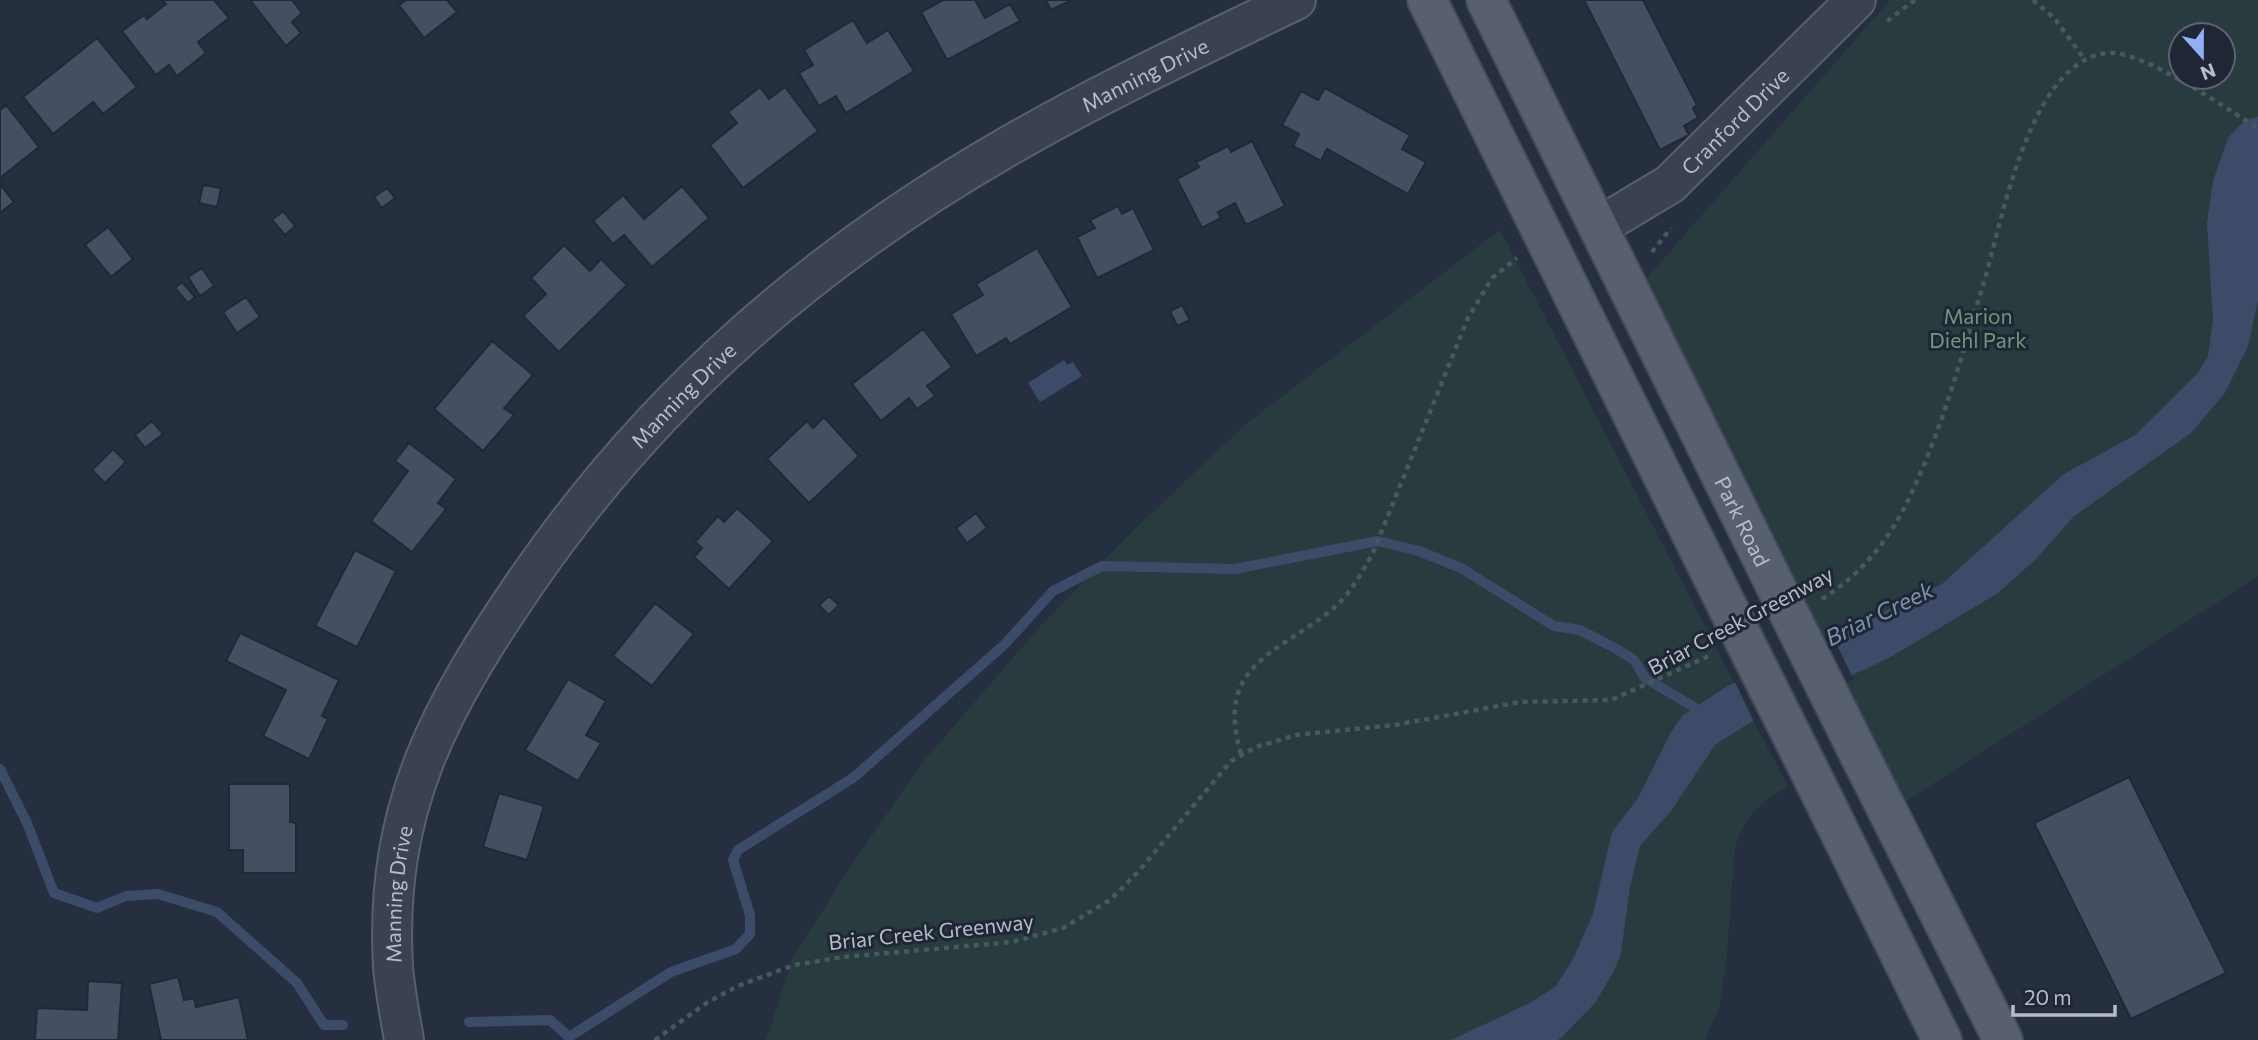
<svg xmlns="http://www.w3.org/2000/svg" width="2258" height="1040" viewBox="0 0 2258 1040" font-family="Commissioner,sans-serif">
  <style>
    .green { fill: #283c40; fill-rule: evenodd }
    .water { fill: #3c4b68 }
    .pier { fill: #262f3f }
    .lines { fill: none; stroke-linecap: round; stroke-linejoin: round }
    .stream { stroke: #3c4b68; stroke-width: 10 }
    .building { fill: #454f61; stroke: #212836; stroke-width: 2 }
    .minor-casing { stroke: #585f6d; stroke-width: 42 }
    .major-casing { stroke: #434a58; stroke-width: 42 }
    .path { stroke: #46595d; stroke-width: 4.5; stroke-dasharray: 5 5; stroke-linecap: butt }
    .minor { stroke: #3a414f; stroke-width: 38 }
    .major { stroke: #58606f; stroke-width: 38 }
    .major-bridge-casing { stroke: #434a58; stroke-width: 42; stroke-linecap: butt }
    .major-bridge { stroke: #58606f; stroke-width: 38 }
    .labels { text-anchor: middle; dominant-baseline: central; stroke-width: 6; stroke-linejoin: round; paint-order: stroke }
    .street-label { font-size: 21px; fill: #b6bcca; stroke: #1f2634 }
    .park-label { font-size: 21px; fill: #6e9a7b; stroke: #1f2634 }
    .water-label { font-size: 23px; font-style: italic; fill: #7e90b1; stroke: #1f2634 }
  </style>
  <rect width="100%" height="100%" fill="#262f3f"/>
  <!-- green -->
  <path class="green" d="M1890 0H2258V576L1898 806 1816 646 1647 278ZM2181 35H2223V77H2181Z
    M1500 230 1788 787C1760 802 1745 816 1735 847L1726 964 1719 1008 1705 1040H766L793 957 853 863 922 763 1044 622 1139 525 1246 424Z"/>
  <!-- water -->
  <path class="water" d="M2258 116V300L2248 346 2225 393 2191 433 2073 517 2036 559 1998 593 1889 658 1751 722 1715 745 1671 811 1640 846 1630 887 1621 953 1614 971 1595 1003 1562 1037 1558 1040H1451L1530 1003 1556 986 1573 959 1593 914 1612 832 1638 798 1671 732 1683 715 1726 687 1942 584 2064 474 2135 435 2198 373 2208 356 2213 320 2207 223 2213 181 2228 138 2242 123Z
    M1064 360 1067 365 1073 362 1082 376 1040 402 1028 383Z"/>
  <!-- pier -->
  <path class="pier" d="M1832 635 1854 680 1755 724 1734 680Z"/>
  <g class="lines">
    <!-- stream -->
    <path class="stream" d="M0 769 27 823 54 893 97 908 126 896 158 894 217 912 297 983 324 1025H343
      M469 1022 550 1020 569 1037 671 972 736 949 750 934V915L733 860 738 850 853 778 1004 645 1053 591 1102 566 1235 569 1378 541 1419 551 1461 568 1554 626 1580 630 1615 648 1634 660 1645 678 1704 713"/>
  </g>
  <!-- building -->
  <path class="building" d="M162 0H214L229 18 198 42 206 53 177 76 169 65 156 75 122 31 144 15 147 19 166 4Z
    M250 0H292L302 13 292 22 301 33 286 46Z
    M406 0H447L457 12 424 38 399 5Z
    M943 0H975L985 18 1010 4 1020 21 947 60 921 12Z
    M1046 0H1072L1051 10Z
    M1584 0H1643L1697 105 1693 108 1698 118 1684 126 1689 135 1660 150Z
    M853 20 867 43 888 30 914 71 846 113 836 96 819 106 799 73 813 65 804 50Z
    M97 38 137 87 103 114 93 102 53 134 23 97Z
    M760 87 769 99 785 87 818 131 743 188 710 145 737 123 728 112Z
    M1325 88 1410 135 1402 149 1426 162 1408 194 1327 149 1321 161 1293 146 1299 134 1282 125 1301 91 1318 100Z
    M6 105 39 147 0 178V110Z
    M1252 141 1285 206 1246 225 1235 203 1218 212 1221 218 1202 228 1177 179 1199 167 1196 162 1228 146 1231 152Z
    M0 184 14 202 0 213Z
    M203 185 221 188 217 207 199 203Z
    M682 186 709 218 652 267 624 235 613 244 593 221 623 195 644 219Z
    M387 188 395 198 382 208 374 197Z
    M1118 206 1122 214 1133 208 1154 250 1097 278 1077 237 1095 228 1090 220Z
    M283 211 295 226 285 235 272 220Z
    M108 227 133 259 111 277 85 245Z
    M564 245 590 271 601 259 627 285 559 352 523 316 546 294 531 278Z
    M1037 248 1072 307 1010 344 1006 338 976 356 951 314 983 295 976 284Z
    M202 268 214 286 200 296 188 277Z
    M182 282 195 297 188 303 175 288Z
    M246 297 260 317 237 333 223 312Z
    M1182 305 1190 320 1177 326 1170 311Z
    M923 329 952 367 927 386 935 396 917 409 909 398 881 421 852 384Z
    M492 341 533 375 504 408 514 415 483 451 434 409Z
    M824 417 859 456 809 503 767 459 807 421 813 428Z
    M152 421 163 434 145 448 135 435Z
    M409 443 456 479 438 503 446 509 412 552 371 521 408 471 395 461Z
    M113 449 126 462 105 483 92 470Z
    M737 508 773 541 729 589 694 557 702 548 695 542 718 516 724 522Z
    M976 513 987 528 967 543 956 528Z
    M355 550 396 571 357 647 315 626Z
    M829 596 839 605 829 615 819 605Z
    M655 603 694 634 652 686 613 656Z
    M240 633 339 680 322 716 328 719 309 759 263 736 286 690 226 661Z
    M568 679 606 701 586 735 601 743 578 781 525 750Z
    M2129 777 2226 973 2131 1019 2034 823Z
    M229 784H290V822L296 823V873H243V850H229Z
    M499 793 544 806 527 860 483 847Z
    M178 977 184 1000 194 998 196 1007 239 997 248 1040H161L149 984Z
    M88 981 122 983 118 1040H35L37 1008 87 1010Z"/>
  <g class="lines">
    <!-- minor casing -->
    <g class="minor-casing">
      <g id="minor">
        <path id="s1" d="M1600 226 1670 184 1856 0"/>
        <path id="s2" d="M404 1040C400 1016 395 991 393 967 384 806 441 706 528 579 655 395 814 258 1007 147 1100 93 1199 47 1296 0"/>
      </g>
    </g>
    <!-- major casing -->
    <g class="major-casing">
      <g id="major">
        <path d="M1427 0 1729 610"/>
        <path id="s3" d="M1486 0 1776 587"/>
        <path d="M1859 754 2003 1040"/>
        <path d="M1812 776 1942 1040"/>
      </g>
    </g>
    <!-- path -->
    <path class="path" d="M2033 0 2055 19 2085 60
      M1887 21 1915 0
      M1652 252 1671 228
      M1822 599C1862 574 1890 539 1910 496 1942 430 1962 355 1983 285 2002 224 2028 62 2107 53 2142 49 2226 109 2258 128
      M1241 754C1214 663 1279 654 1335 607 1351 593 1361 573 1372 555L1468 318 1492 278 1517 258
      M655 1040 708 1002 740 985 794 965 843 957 1012 942 1063 928 1110 900 1138 872 1231 761 1256 747 1296 735 1395 725 1520 702 1611 700 1711 655"/>
    <!-- minor -->
    <use href="#minor" class="minor"/>
    <!-- major -->
    <use href="#major" class="major"/>
    <!-- major-bridge casing -->
    <g class="major-bridge-casing">
      <path id="major-bridge" d="M1776 587 1859 754
        M1729 610 1812 776"/>
    </g>
    <!-- major-bridge -->
    <use href="#major-bridge" class="major-bridge"/>
  </g>
  <g class="labels">
    <!-- street labels -->
    <g class="street-label">
      <text stroke="none"><textPath href="#s2" startOffset="1300">Manning Drive</textPath></text>
      <text stroke="none"><textPath href="#s1" startOffset="172">Cranford Drive</textPath></text>
      <text stroke="none"><textPath href="#s2" startOffset="735">Manning Drive</textPath></text>
      <text stroke="none"><textPath href="#s3" startOffset="581">Park Road</textPath></text>
      <text transform="translate(1740 620) rotate(-28)">Briar Creek Greenway</text>
      <text stroke="none"><textPath href="#s2" startOffset="147">Manning Drive</textPath></text>
      <text transform="translate(931 931) rotate(-6)">Briar Creek Greenway</text>
    </g>
    <!-- park labels -->
    <g class="park-label">
      <text x="1978" y="315">Marion<tspan x="1978" dy="24">Diehl Park</tspan></text>
    </g>
    <!-- water labels -->
    <g class="water-label">
      <text transform="translate(1879 613) rotate(-26)">Briar Creek</text>
    </g>
  </g>
  <!-- north arrow -->
  <g transform="translate(2202 56) rotate(159)"><circle r="33" fill="#1f2634" stroke="#5b6270" stroke-width="2"/>
  <path d="M0-5L12 26L0 18L-12 26Z" fill="#90b0f6"/>
  <text y="-10" font-size="19" font-weight="bold" text-anchor="middle" fill="#b6bcca">N</text>
  </g>
  <!-- scale -->
  <path d="M2013 1005v10h102v-10" fill="none" stroke="#b6bcca" stroke-width="3.5"/>
  <text x="2024" y="1005" font-size="21" fill="#b6bcca" stroke="#1f2634" stroke-width="5" paint-order="stroke">20 m</text>
</svg>
